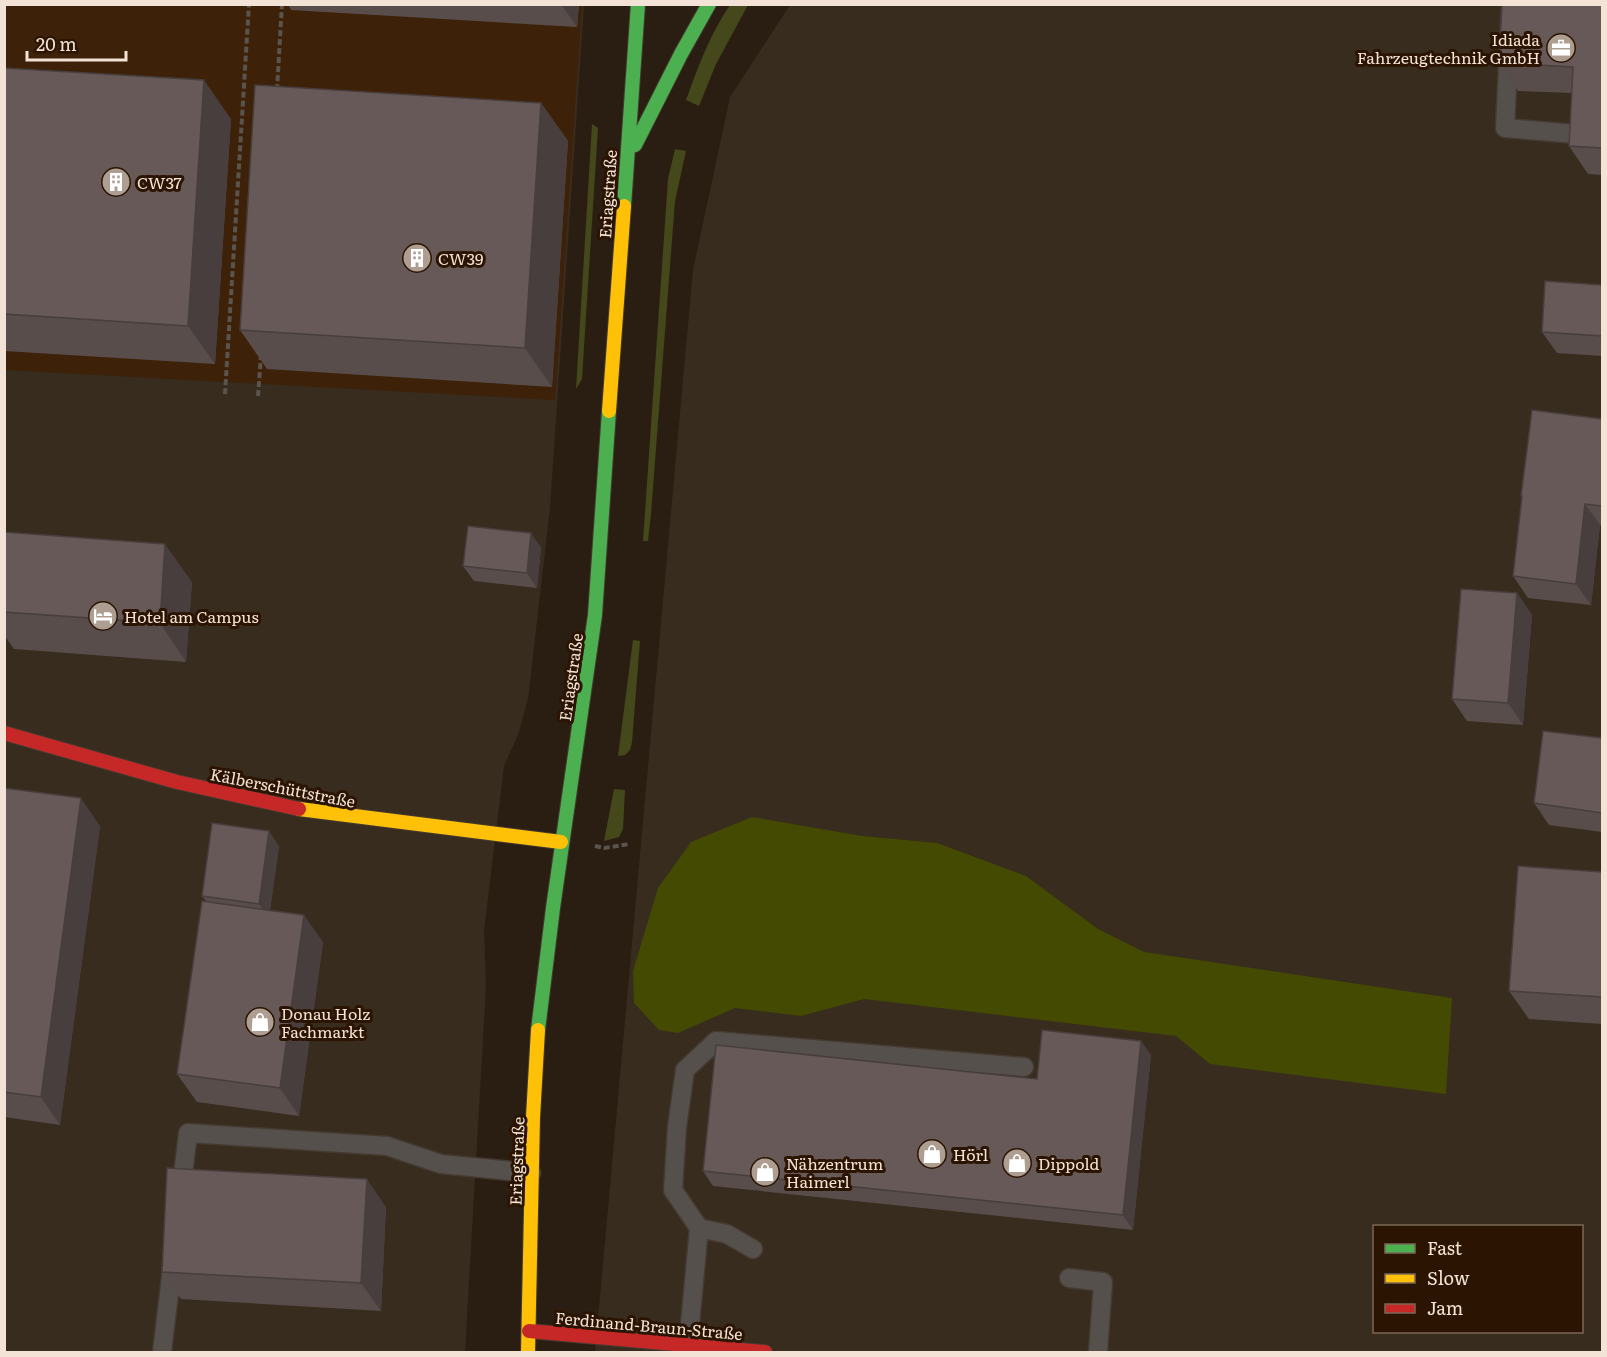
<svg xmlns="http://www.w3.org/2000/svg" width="1607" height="1357" viewBox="0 0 1607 1357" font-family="Literata,serif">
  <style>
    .commercial { fill: #372c1d; fill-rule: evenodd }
    .built { fill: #3d2108 }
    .green { fill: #44481a }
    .forest { fill: #444a02 }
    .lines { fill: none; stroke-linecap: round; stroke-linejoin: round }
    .lane-casing { stroke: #443a30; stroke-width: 21 }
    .fast-casing { stroke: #443a30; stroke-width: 16 }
    .slow-casing { stroke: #443a30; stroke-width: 16 }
    .jam-casing { stroke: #443a30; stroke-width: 16 }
    .path { stroke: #5a544e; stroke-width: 4; stroke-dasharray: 6 3; stroke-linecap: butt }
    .lane { stroke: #56504d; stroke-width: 18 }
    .fast { stroke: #4caf50; stroke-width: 14 }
    .slow { stroke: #ffc107; stroke-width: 14 }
    .jam { stroke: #c62828; stroke-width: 14 }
    .wall { fill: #584d4b }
    .shaded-wall { fill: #473e3d }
    .building { fill: #665957; stroke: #473e3d; stroke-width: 1.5 }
    .labels { text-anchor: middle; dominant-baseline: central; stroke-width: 6; stroke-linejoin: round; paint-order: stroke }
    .poi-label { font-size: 16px; fill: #f3e3d6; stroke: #2b1401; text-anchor: start }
    .street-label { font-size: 16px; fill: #f3e3d6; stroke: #2b1401 }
  </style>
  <rect width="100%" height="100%" fill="#2a1e12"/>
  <!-- commercial -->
  <path class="commercial" d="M5 5H584L550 508 528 699 518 735 504 766 484 931 486 986 465 1352H5Z
    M790 5H1602V1352H595L693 270 730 97ZM1374 1226H1582V1332H1374Z"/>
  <!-- built -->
  <path class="built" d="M4 5H582L555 400 5 370Z"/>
  <!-- green -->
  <path class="green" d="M730 5H748L716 64 699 106 686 100C698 67 710 34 730 5Z
    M592 124 598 128 582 379 576 389Z
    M675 149 686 151 675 201 651 514 648 541H643L668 179Z
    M633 640 640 641 632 742 630 750 625 755 618 756Z
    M614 789 625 790 623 829 619 837 604 841Z"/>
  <!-- forest -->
  <path class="forest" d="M752 817 862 836 937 843 1026 876 1098 929 1144 952 1452 998 1446 1094 1210 1064 1176 1036 864 999 801 1016 735 1008 678 1033 659 1030 634 1003 633 971 658 888 691 842Z"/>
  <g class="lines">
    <!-- lane casing -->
    <g class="lane-casing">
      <path id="lane" d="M1511 4 1505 128 1576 134
        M181 1191 188 1133 387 1146 441 1164 531 1173
        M699 1228 673 1190 677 1127 685 1070 716 1041 1024 1067
        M1069 1278 1103 1282 1098 1352
        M688 1346 699 1228 727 1234 753 1249
        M162 1352 173 1260"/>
    </g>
    <!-- fast casing -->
    <g class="fast-casing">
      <path id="fast" d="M635 145 681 54 709 4
        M624 206 638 4
        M538 1030 553 908 595 615 609 411"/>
    </g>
    <!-- slow casing -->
    <g class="slow-casing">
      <path id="slow" d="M609 411 624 206
        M299 809 561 842
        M528 1352 533 1117 538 1030"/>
    </g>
    <!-- jam casing -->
    <g class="jam-casing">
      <path id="jam" d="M4 733 177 782 299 809
        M529 1331 765 1352"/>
    </g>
    <!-- path -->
    <path class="path" d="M277 90 282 4
      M225 394 249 4
      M258 396 261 355
      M595 846 604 848 630 844"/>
    <!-- lane -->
    <use href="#lane" class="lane"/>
    <!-- fast -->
    <use href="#fast" class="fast"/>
    <!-- slow -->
    <use href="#slow" class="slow"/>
    <!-- jam -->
    <use href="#jam" class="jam"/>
  </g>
  <!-- wall -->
  <path class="wall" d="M288 4H579L577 27 291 10Z
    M1602 4V175L1588 174 1569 146 1572 93 1518 91 1499 63Z
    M4 68 231 119 215 364 4 351Z
    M541 103 568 141 552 387 267 369 240 330Z
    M1602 285V356L1557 353 1542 332Z
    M1602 419V526L1600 525 1591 605 1528 598 1513 576 1522 498 1521 496Z
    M4 532 192 582 186 662 14 649 4 635Z
    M541 547 537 588 474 581 463 566Z
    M1517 593 1532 615 1523 725 1467 721 1452 699Z
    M1602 738V832L1549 825 1534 803Z
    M4 788 100 826 60 1125 4 1117Z
    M279 846 270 910 323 942 299 1116 197 1102 177 1074 206 901 202 896Z
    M1602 872V1024L1529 1019 1509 991Z
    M1141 1041 1151 1055 1133 1230 713 1186 703 1171 1037 1079Z
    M386 1207 381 1311 181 1299 162 1272Z"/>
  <!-- shaded-wall -->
  <path class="shaded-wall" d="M561 4H579L577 27Z
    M204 80 231 119 215 364 188 326Z
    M541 103 568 141 552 387 525 348Z
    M1585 504 1600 525 1591 605 1576 584Z
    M531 533 541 547 537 588 527 573Z
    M165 544 192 582 186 662 160 623Z
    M1517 593 1532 615 1523 725 1508 703Z
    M81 798 100 826 60 1125 41 1097Z
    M269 831 279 846 269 918 259 904Z
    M304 915 323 942 299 1116 280 1088Z
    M1141 1041 1151 1055 1133 1230 1123 1215Z
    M367 1179 386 1207 381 1311 361 1283Z"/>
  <!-- building -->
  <path class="building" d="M1502 4H1602V148L1569 146 1573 67 1499 63Z
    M4 68 204 80 188 326 4 314Z
    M255 85 541 103 525 348 240 330Z
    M1545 281 1602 285V336L1542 332Z
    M1532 410 1602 419V506L1585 504 1576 584 1513 576 1522 496H1521Z
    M468 526 531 533 527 573 463 566Z
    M4 532 165 544 160 623 4 612Z
    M1461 589 1517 593 1508 703 1452 699Z
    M1543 731 1602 738V813L1534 803Z
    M4 788 81 798 41 1097 4 1092Z
    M212 823 269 831 259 904 202 896Z
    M1518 866 1602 872V997L1509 991Z
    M202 901 304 915 280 1088 177 1074Z
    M1042 1030 1141 1041 1123 1215 703 1171 716 1045 1037 1079Z
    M167 1168 367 1179 361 1283 162 1272Z"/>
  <!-- icons -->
  <defs>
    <g id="office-disc" transform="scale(1.5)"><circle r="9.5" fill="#ad9e91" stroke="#2b1401"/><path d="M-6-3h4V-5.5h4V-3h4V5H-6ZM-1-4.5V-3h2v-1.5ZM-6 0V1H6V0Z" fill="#fff"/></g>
    <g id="building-disc" transform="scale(1.5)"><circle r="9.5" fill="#ad9e91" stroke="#2b1401"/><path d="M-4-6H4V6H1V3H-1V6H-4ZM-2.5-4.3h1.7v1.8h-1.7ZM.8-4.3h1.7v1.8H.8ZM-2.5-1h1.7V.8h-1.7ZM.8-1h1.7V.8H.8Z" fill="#fff"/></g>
    <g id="hotel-disc" transform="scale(1.5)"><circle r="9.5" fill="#ad9e91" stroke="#2b1401"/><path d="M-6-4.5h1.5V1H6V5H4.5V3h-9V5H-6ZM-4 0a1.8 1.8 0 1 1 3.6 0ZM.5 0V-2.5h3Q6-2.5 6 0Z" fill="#fff"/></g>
    <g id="shop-disc" transform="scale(1.5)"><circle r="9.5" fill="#ad9e91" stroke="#2b1401"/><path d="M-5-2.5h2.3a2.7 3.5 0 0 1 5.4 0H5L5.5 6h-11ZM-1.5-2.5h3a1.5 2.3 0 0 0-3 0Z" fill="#fff"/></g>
  </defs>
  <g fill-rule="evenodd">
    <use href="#office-disc" x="1561" y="48"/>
    <use href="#building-disc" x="116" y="182"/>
    <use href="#building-disc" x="417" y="258"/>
    <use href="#hotel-disc" x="103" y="616"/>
    <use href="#shop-disc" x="260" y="1022"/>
    <use href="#shop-disc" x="932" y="1154"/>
    <use href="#shop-disc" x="1017" y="1163"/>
    <use href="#shop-disc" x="765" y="1172"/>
  </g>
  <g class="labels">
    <!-- poi labels -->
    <g class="poi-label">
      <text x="1540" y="39" text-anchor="end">Idiada<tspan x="1540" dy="18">Fahrzeugtechnik GmbH</tspan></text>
      <text x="137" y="182">CW37</text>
      <text x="438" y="258">CW39</text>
      <text x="124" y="616">Hotel am Campus</text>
      <text x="281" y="1013">Donau Holz<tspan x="281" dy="18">Fachmarkt</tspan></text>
      <text x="953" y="1154">Hörl</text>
      <text x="786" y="1163">Nähzentrum<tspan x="786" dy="18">Haimerl</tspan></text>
      <text x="1038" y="1163">Dippold</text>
    </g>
    <!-- street labels -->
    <g class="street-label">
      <text transform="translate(607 194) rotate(-86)">Eriagstraße</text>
      <text transform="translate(570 677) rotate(-82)">Eriagstraße</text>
      <text transform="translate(283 787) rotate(11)">Kälberschüttstraße</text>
      <text transform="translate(516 1161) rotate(-88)">Eriagstraße</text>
      <text transform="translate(649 1325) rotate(5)">Ferdinand-Braun-Straße</text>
    </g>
  </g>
  <!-- border -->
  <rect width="1607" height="1357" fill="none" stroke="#f3e3d6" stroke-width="12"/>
  <!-- legend -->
  <rect x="1373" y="1225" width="210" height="108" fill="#2b1401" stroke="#7b6756" stroke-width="1.5"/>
  <rect x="1385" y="1244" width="30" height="9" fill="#4caf50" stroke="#7b6756" stroke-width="1.5"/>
  <text x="1427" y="1255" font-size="18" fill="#f3e3d6">Fast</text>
  <rect x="1385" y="1274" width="30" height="9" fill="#ffc107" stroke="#7b6756" stroke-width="1.5"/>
  <text x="1427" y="1285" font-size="18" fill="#f3e3d6">Slow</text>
  <rect x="1385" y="1304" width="30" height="9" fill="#c62828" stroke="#7b6756" stroke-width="1.5"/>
  <text x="1427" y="1315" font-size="18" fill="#f3e3d6">Jam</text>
  <!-- scale -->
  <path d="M27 51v9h99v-9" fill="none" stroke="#f3e3d6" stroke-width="3"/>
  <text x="36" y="51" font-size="18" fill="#f3e3d6" stroke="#2b1401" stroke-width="4.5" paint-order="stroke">20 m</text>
</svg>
